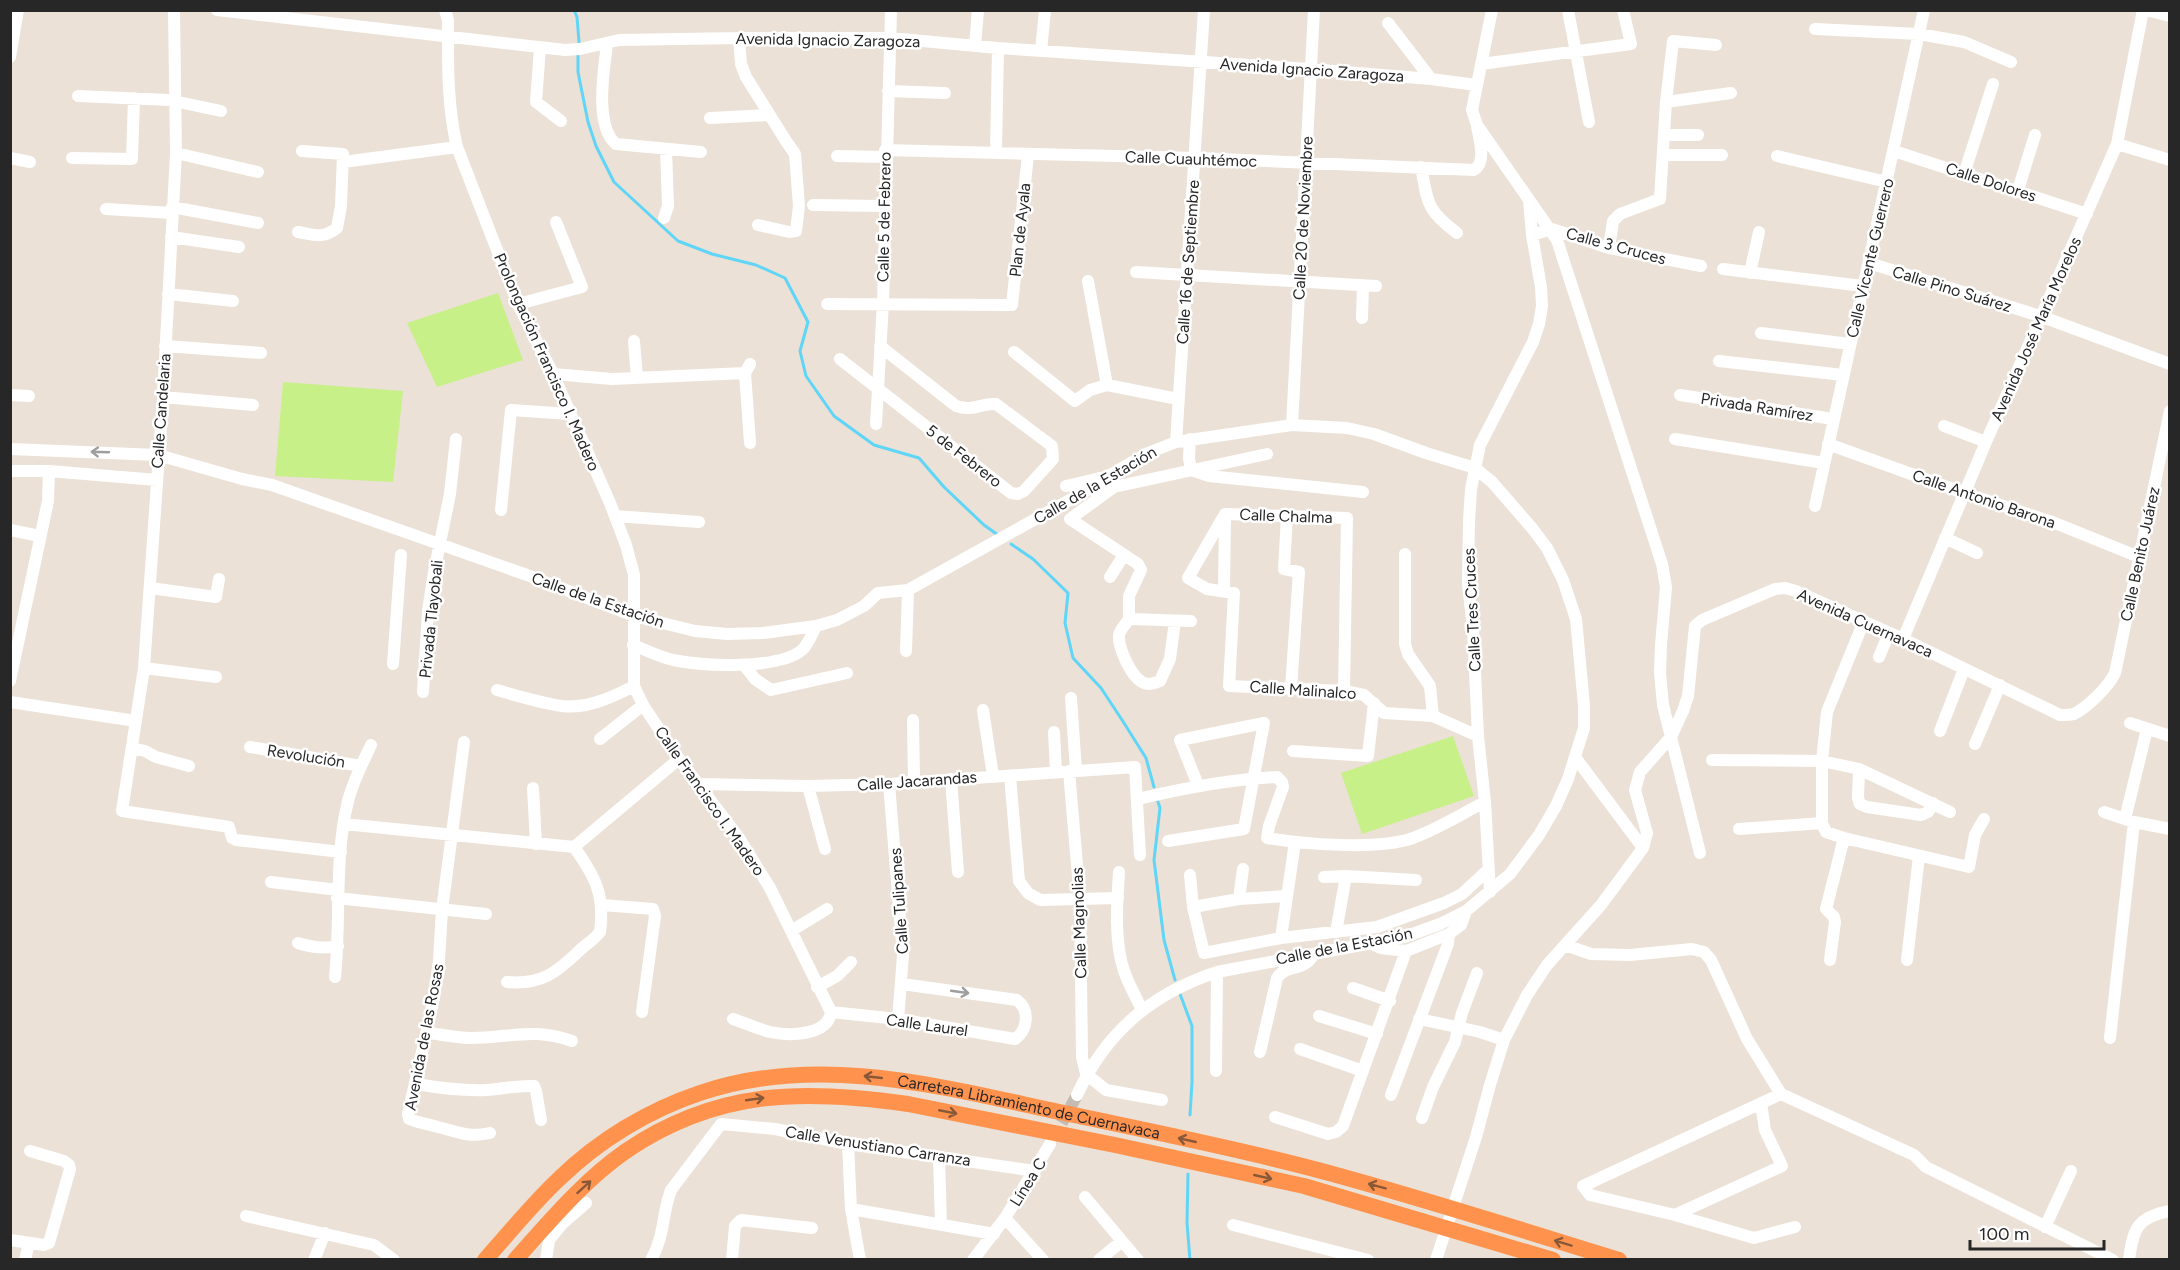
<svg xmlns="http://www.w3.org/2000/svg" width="2180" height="1270" viewBox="0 0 2180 1270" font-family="Figtree,sans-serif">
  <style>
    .pitch { fill: #c8f088 }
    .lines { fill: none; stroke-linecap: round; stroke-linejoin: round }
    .stream { stroke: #5fd5f7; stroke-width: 3 }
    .minor-tunnel { stroke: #c4bcb3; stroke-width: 12; stroke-dasharray: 12 6; stroke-linecap: butt }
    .minor { stroke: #fff; stroke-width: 12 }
    .highway { stroke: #ff934e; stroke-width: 16 }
    .oneway { stroke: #9e9e9e }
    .oneway2 { stroke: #885839 }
    .labels { text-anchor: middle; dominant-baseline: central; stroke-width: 5; stroke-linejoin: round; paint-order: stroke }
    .street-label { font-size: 16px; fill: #272727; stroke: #fff }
  </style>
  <rect width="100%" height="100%" fill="#ebe1d6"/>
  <!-- pitch -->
  <path class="pitch" d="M498 293 523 360 437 387 407 323Z
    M283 382 403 391 393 482 275 476Z
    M1453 736 1474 796 1362 834 1341 773Z"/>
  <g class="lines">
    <!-- stream -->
    <path class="stream" d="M574 10 577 17 579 42
      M578 56V72L588 122 596 146 614 182 678 241 712 254 756 265 785 278 808 322 800 351 806 376 834 416 874 445 919 458 944 487 984 525 998 535
      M1011 544 1033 559 1068 593 1065 623 1073 658 1101 688 1124 723 1146 758 1154 787
      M1158 802 1160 808 1154 860 1164 940 1175 980
      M1180 994 1192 1026V1082L1190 1115
      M1188 1174 1187 1223 1190 1260"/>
    <!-- minor-tunnel -->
    <path class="minor-tunnel" d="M1053 1139 1077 1095"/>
    <!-- minor -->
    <path class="minor" d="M174 10 176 153 163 397 144 668 122 811 223 826 229 827 232 838 236 840 341 852
      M217 10 565 50 580 49 619 40 739 38H890L998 48 1309 69 1431 79 1476 85
      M445 10 448 20C448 63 447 105 457 147L518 304 553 374 610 503 626 545 634 575V686L643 705 679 759 739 838 770 888 831 1012
      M1492 10 1472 110 1477 125 1557 240 1662 564 1666 587 1661 645 1660 673 1663 705 1700 853
      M1568 10 1589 122
      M2146 10 2170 16
      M1388 23 1431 79
      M1815 29 1919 34 1964 42 2011 62
      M739 38 741 64 746 77 786 141 795 154 799 206 796 231 789 232 758 225
      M607 44C604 69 594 126 616 144L701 152
      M975 46 978 10
      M540 48 536 102 561 121
      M1041 51 1045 10
      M10 57 18 10
      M1481 64 1631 44 1623 10
      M888 91 945 93
      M78 96 169 100 221 111
      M1666 102 1731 93
      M710 118 768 115
      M1664 135H1698
      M2117 144 2170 160
      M885 150 1195 158 1474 170C1487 162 1479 139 1477 126
      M1894 151 2087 214
      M176 153 258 172
      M996 153 998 48
      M1663 155H1722
      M837 156 886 157
      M1777 156 1887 182
      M10 158 30 162
      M72 158 132 159 134 98
      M343 162 457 147
      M1421 167C1428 203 1426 210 1457 233
      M1964 174 1993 84
      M2018 190 2035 135
      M813 205 884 206
      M172 207 258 223
      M106 209 172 213
      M664 218 668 206 666 149
      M298 232C315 235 323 239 337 228L341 206 343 154 302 151
      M1532 235 1552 229 1609 248 1701 266
      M171 237 239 247
      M1609 248 1613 221 1620 214 1660 199 1666 102 1673 41 1716 45
      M1869 263 2040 316 2170 364
      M1723 269 1863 286
      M1136 272 1376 286
      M1750 273 1759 232
      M1088 281 1107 385
      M168 294 233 301
      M518 304 582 287 556 222
      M827 304 1012 305 1028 155
      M1362 318 1363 285
      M1761 333 1850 344
      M634 341 637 378
      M165 346 261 353
      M1014 352 1075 401 1090 390 1107 385 1178 399
      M840 359 1011 493 1018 494 1024 491 1053 459 1052 446 996 404C980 403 974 412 956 406L880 346
      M1719 361 1843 375
      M745 373 750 443
      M553 374 612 379 745 373 750 364
      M10 395 29 396
      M1680 395 1833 419
      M163 397 253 405
      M876 424 883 303 891 10
      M1292 425 1314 10
      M1944 426 1986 442
      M1190 439 1189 458 1191 470 1209 476 1363 492
      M1675 439 1824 463
      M1176 442 1204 10
      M1828 444 1964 493 2055 523 2139 557
      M10 449 158 455 242 479 272 485 527 575 634 616 695 631 727 634 763 633 816 626 837 620 864 606 878 593 908 590 1093 487 1105 478 1148 453 1176 442 1292 425 1347 428 1374 434 1426 453 1475 468 1492 482 1532 528 1547 548 1563 580 1576 619 1584 706V728L1568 779 1556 806 1539 835 1510 874 1466 911 1440 924 1404 937 1217 972C1151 994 1106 1032 1077 1095
      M10 471H49L157 480
      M1066 486 1100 478
      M1815 506 1924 10
      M501 510 511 410 570 414
      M1225 514 1188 578 1207 589 1234 593 1229 686 1344 691 1364 695 1384 713 1433 716 1478 736
      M1225 514 1347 518 1344 691
      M615 516 699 522
      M1287 516 1284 569 1299 572 1291 688
      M10 530 40 536
      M1945 538 1977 553
      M1405 554V644L1408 654 1430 686 1433 716
      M1110 577 1124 555
      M150 588 216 597 219 579
      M1224 591 1225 515
      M1129 619 1191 621
      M1175 621 1170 659 1160 681C1154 683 1148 686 1142 682 1131 676 1118 648 1119 635 1120 629 1126 624 1129 619V596L1141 570 1138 564 1070 519 1114 487 1267 454
      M1864 621 1827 712 1822 761V823L1826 832 1844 838 1969 867 1975 835 1984 819
      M1903 639 1986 442 2117 144 2143 10
      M633 645C646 650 660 657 673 660 702 666 778 670 802 650 808 645 812 634 816 626
      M906 651 908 590
      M1879 657 1889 633
      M393 664 401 555
      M744 665 755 679 771 690 847 673
      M144 668 216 677
      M10 681 48 501 49 471
      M497 690C518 696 541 703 562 706 587 709 613 697 634 686
      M423 692 428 611 434 572 450 494 456 439
      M1071 698 1076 771
      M10 702 136 721
      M983 710 993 776
      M913 720 914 781
      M2130 723 2170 736
      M1940 731 1964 669
      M1054 732 1056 772
      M600 739 643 705
      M464 742 442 910 439 960 434 998 408 1114 409 1119C419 1123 428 1124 438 1127 459 1132 467 1138 490 1133
      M1975 744 2000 685
      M250 747 361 766
      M132 748 145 751 156 757 189 766
      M1293 751 1368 756 1374 703
      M1575 757 1643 848
      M1712 760 1822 761 1859 769 1950 812
      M1859 769 1858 798 1860 804 1867 807 1921 815 1928 812 1933 803
      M1069 771 1080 900 1082 1057 1086 1074 1106 1090 1162 1100
      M1010 776 1019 881 1028 893 1040 900 1118 898
      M951 779 958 872
      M699 784 808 786 889 784 1135 767 1140 855
      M889 784 903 956 898 1019
      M808 786 825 849
      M533 788 536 844
      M1138 799C1184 788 1229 779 1277 777L1282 782 1283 787 1269 826 1267 838C1305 844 1374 850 1410 839 1436 830 1461 814 1485 802
      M2104 812 2134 822 2170 829
      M2125 819 2147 729
      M344 824 574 847 679 759
      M1739 829 1822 823
      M1168 841 1244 829 1264 723 1180 740 1198 785
      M1119 872C1117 903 1114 941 1124 971 1129 985 1136 997 1142 1010
      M1190 875 1193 907 1204 953 1281 938 1377 927 1444 903 1462 894 1489 869
      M1324 877 1346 876 1416 880
      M271 882 338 890
      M1490 892 1485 802 1478 736 1473 629 1468 584 1469 521 1471 489 1480 445 1533 342 1539 324 1542 306 1541 287 1532 235 1529 200
      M337 898 486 914
      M1239 899 1243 869
      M602 905 653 909 655 916 642 1012
      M1193 907 1239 899 1286 896
      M791 931 827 909
      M1336 932 1346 876
      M1281 938 1295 842
      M298 943C313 948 324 949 338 946
      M1372 944 1381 948 1406 951 1449 934 1461 925 1466 911
      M1565 945 1591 954 1630 955 1692 949 1704 952 1711 960 1747 1039 1781 1094 1914 1155 1926 1167 2113 1260
      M1830 960 1835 922 1834 917 1826 909 1844 838
      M1907 960 1919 856
      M335 977C341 918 334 858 348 801 353 781 363 762 371 745
      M507 982C541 985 556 973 579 951 586 944 594 940 600 932 605 895 595 876 574 847
      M817 987 837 976 851 962
      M1353 988 1390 1001
      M831 1012 898 1019 1015 1039C1028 1030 1030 1010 1017 1000L902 984
      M1319 1016 1377 1034
      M733 1019C745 1023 758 1029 770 1032 789 1036 828 1036 831 1012
      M1419 1019 1480 1032 1504 1040
      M428 1033C441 1034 456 1038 470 1038 509 1038 534 1027 572 1041
      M2110 1038 2134 822
      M1300 1049 1363 1071
      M1260 1052 1277 978C1287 963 1303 973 1313 955
      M1216 1071 1217 972
      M416 1084C439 1088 463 1091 487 1090 503 1089 517 1085 534 1086L536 1091 541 1120
      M1781 1094 1583 1186 1590 1195 1675 1215 1754 1238 1795 1227
      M1391 1095 1448 944 1449 934
      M1275 1117 1328 1134 1336 1132 1343 1126 1406 951
      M1422 1118 1433 1087 1455 1042 1462 1013 1477 973
      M848 1144 851 1209 860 1260
      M939 1157 941 1225
      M1085 1197 1138 1260
      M851 1209 994 1234
      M1675 1215 1782 1166 1765 1130 1761 1103
      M246 1216 374 1245 394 1260
      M1005 1218 1043 1260
      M1233 1225 1368 1260
      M2045 1227 2071 1171
      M10 1240 44 1245 49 1243 70 1169 69 1165 64 1161 30 1151
      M25 1260 29 1243
      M314 1260 325 1233
      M546 1260 549 1240 562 1224 586 1203
      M651 1260C665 1236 662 1213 671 1190L721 1124 775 1129 848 1144 1035 1171
      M732 1260 735 1226 741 1220 812 1228
      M973 1260 1005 1218 1050 1144
      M1099 1260 1122 1241
      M1436 1260 1476 1137 1490 1085 1504 1040 1527 995 1547 965 1601 905 1643 848 1647 833 1635 790 1640 772 1671 737 1683 711 1688 696 1695 626 1702 620 1775 589 1785 588 1796 591 1903 639 2060 715C2065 715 2071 715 2074 714 2088 707 2109 686 2115 673L2170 411
      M2129 1260C2133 1229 2137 1217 2170 1211"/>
    <!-- highway -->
    <g class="highway">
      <path id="s1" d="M485 1260C510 1232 533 1203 560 1178 599 1140 649 1110 700 1093 824 1051 952 1090 1074 1115 1154 1132 1235 1148 1314 1169 1416 1196 1518 1229 1619 1260"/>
      <path d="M515 1260C549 1222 584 1180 626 1151 717 1089 804 1089 908 1104L1115 1145 1304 1186 1553 1260"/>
    </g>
  </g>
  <!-- one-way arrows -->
  <defs><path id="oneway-shaft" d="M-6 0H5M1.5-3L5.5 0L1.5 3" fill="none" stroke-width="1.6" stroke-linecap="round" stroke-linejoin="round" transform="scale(1.5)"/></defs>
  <g class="oneway">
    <use href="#oneway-shaft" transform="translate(100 452) rotate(-178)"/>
    <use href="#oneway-shaft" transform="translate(960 992) rotate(8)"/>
  </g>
  <g class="oneway2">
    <use href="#oneway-shaft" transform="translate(873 1077) rotate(-174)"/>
    <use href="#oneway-shaft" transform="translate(755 1099) rotate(-8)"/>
    <use href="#oneway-shaft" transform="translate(948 1112) rotate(11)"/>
    <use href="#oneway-shaft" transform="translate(1187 1140) rotate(-167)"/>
    <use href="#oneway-shaft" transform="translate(1263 1177) rotate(13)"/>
    <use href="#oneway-shaft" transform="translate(1377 1186) rotate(-165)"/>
    <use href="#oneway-shaft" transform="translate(584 1187) rotate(-42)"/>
    <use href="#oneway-shaft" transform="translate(1563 1243) rotate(-163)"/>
  </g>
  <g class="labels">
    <!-- street labels -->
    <g class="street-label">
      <text transform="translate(828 40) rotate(1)">Avenida Ignacio Zaragoza</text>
      <text transform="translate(1312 70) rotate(4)">Avenida Ignacio Zaragoza</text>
      <text transform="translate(1191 159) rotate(2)">Calle Cuauhtémoc</text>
      <text transform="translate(1991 182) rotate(18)">Calle Dolores</text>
      <text transform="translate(884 217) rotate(-89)">Calle 5 de Febrero</text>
      <text transform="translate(1303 218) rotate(-87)">Calle 20 de Noviembre</text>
      <text transform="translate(1020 230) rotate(-84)">Plan de Ayala</text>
      <text transform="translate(1616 246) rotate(15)">Calle 3 Cruces</text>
      <text transform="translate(1870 258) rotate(-77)">Calle Vicente Guerrero</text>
      <text transform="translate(1188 262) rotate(-86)">Calle 16 de Septiembre</text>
      <text transform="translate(1952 289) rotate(17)">Calle Pino Suárez</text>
      <text transform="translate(2036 329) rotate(-66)">Avenida José María Morelos</text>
      <text transform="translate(547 362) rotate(66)">Prolongación Francisco I. Madero</text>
      <text transform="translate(1757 407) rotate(9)">Privada Ramírez</text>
      <text transform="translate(161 411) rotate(-86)">Calle Candelaria</text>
      <text transform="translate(964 456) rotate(38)">5 de Febrero</text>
      <text transform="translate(1095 485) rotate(-30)">Calle de la Estación</text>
      <text transform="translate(1984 499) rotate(19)">Calle Antonio Barona</text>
      <text transform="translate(1286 516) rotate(2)">Calle Chalma</text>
      <text transform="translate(2140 554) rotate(-78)">Calle Benito Juárez</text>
      <text transform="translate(598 600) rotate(19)">Calle de la Estación</text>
      <text transform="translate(1472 610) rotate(-93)">Calle Tres Cruces</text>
      <text transform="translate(431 619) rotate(-84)">Privada Tlayobali</text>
      <text transform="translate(1865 623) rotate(24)">Avenida Cuernavaca</text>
      <text transform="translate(1303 690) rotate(4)">Calle Malinalco</text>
      <text transform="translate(306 756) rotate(9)">Revolución</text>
      <text transform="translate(917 781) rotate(-4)">Calle Jacarandas</text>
      <text transform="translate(710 801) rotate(55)">Calle Francisco I. Madero</text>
      <text transform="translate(899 901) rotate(-94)">Calle Tulipanes</text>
      <text transform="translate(1079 923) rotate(-92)">Calle Magnolias</text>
      <text transform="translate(1344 946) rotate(-11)">Calle de la Estación</text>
      <text transform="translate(927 1025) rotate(8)">Calle Laurel</text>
      <text transform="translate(424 1037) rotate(-79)">Avenida de las Rosas</text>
      <text stroke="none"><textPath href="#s1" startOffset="610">Carretera Libramiento de Cuernavaca</textPath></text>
      <text transform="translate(878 1146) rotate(9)">Calle Venustiano Carranza</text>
      <text transform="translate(1028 1182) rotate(-58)">Línea C</text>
    </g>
  </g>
  <!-- border -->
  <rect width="2180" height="1270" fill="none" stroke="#272727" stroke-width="24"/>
  <!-- scale -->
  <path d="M1970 1240v9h134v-9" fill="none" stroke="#272727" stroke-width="3"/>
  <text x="1979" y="1240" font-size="18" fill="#272727" stroke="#ffffff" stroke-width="4.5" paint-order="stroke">100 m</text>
</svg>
